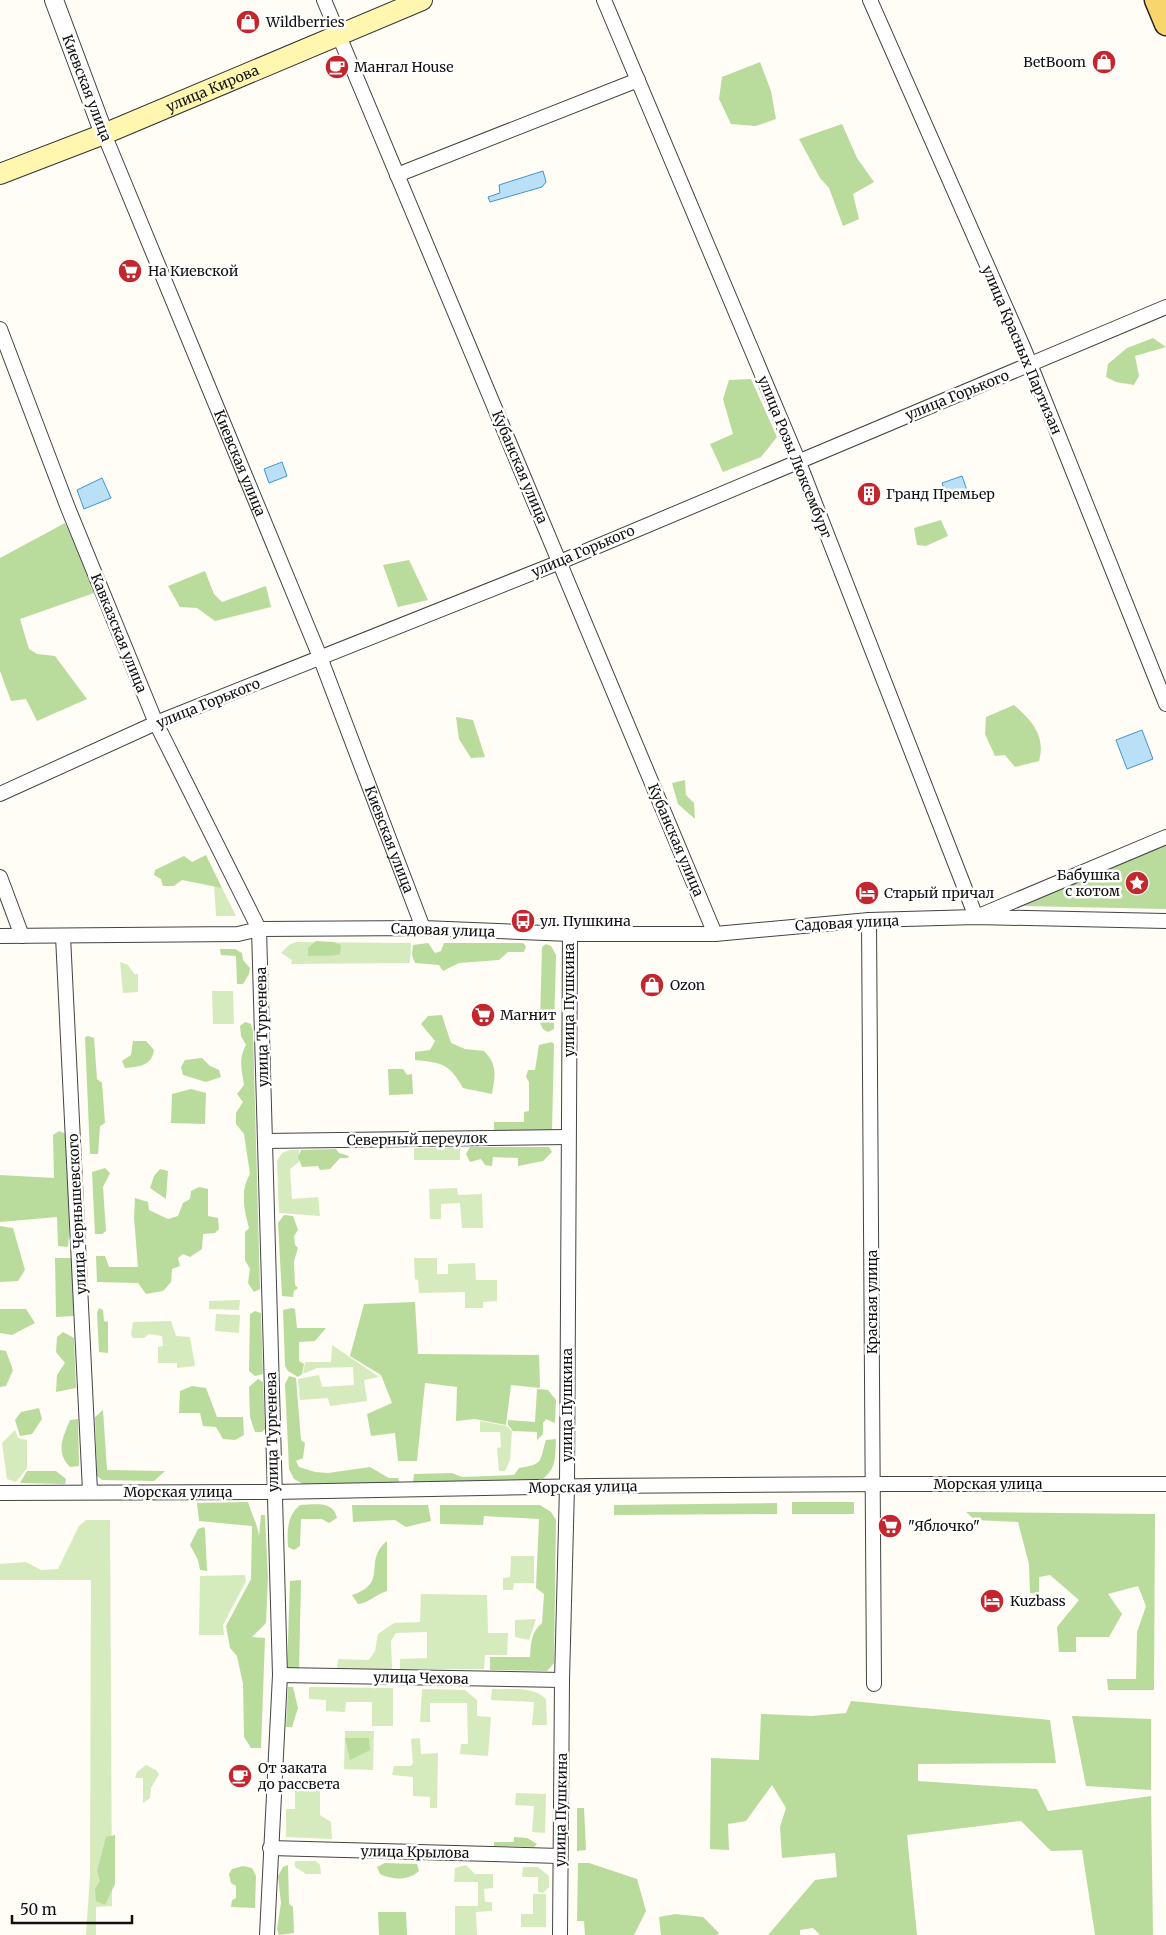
<svg xmlns="http://www.w3.org/2000/svg" width="1166" height="1935" viewBox="0 0 1166 1935" font-family="Merriweather,serif">
  <style>
    .green { fill: #d5ebbd }
    .forest { fill: #b9dc9c }
    .water { fill: #b9e0f7; stroke: #3f96cf }
    .lines { fill: none; stroke-linecap: round; stroke-linejoin: round }
    .minor-casing { stroke: #444; stroke-width: 16 }
    .tertiary-casing { stroke: #444; stroke-width: 20 }
    .secondary-casing { stroke: #333; stroke-width: 22 }
    .primary-casing { stroke: #222; stroke-width: 25 }
    .minor { stroke: #fff; stroke-width: 14 }
    .tertiary { stroke: #fff; stroke-width: 18 }
    .secondary { stroke: #fff6b0; stroke-width: 20 }
    .primary { stroke: #f9d66b; stroke-width: 22 }
    .labels { text-anchor: middle; dominant-baseline: central; stroke-width: 5; stroke-linejoin: round; paint-order: stroke }
    .poi-label { font-size: 14px; fill: #111; stroke: #fff; text-anchor: start }
    .street-label { font-size: 14px; fill: #111; stroke: #fff }
  </style>
  <rect width="100%" height="100%" fill="#fffdf5"/>
  <!-- green -->
  <path class="green" d="M214 885 222 888 236 916H216Z
    M296 942 411 943 410 963 291 964 292 960 281 953 289 945Z
    M120 962 128 965 135 975 138 973V992L123 993Z
    M212 991H233L234 1024H213Z
    M460 1147V1160H414V1148Z
    M290 1150H299V1162L290 1169 292 1199 318 1197 320 1216 279 1213 277 1161 282 1153Z
    M457 1188 458 1195 482 1194 483 1228H462L460 1203 441 1204V1219H430L429 1189Z
    M414 1258H437V1274H448V1264L475 1263 476 1280H497V1301L483 1302V1308H465V1292L419 1293 418 1280 415 1279Z
    M240 1300 239 1310 209 1309V1301Z
    M216 1314 240 1315 239 1333 215 1331Z
    M171 1321 176 1336 190 1337 195 1366 177 1368V1363H158V1347L163 1346 162 1336 149 1334 144 1338H133L131 1334 133 1322Z
    M332 1345 379 1377 364 1380 367 1401 330 1406 328 1398 300 1400 298 1379 319 1375 322 1387 354 1385 353 1367 317 1368 303 1374 305 1362H331Z
    M480 1421 507 1426 512 1431 510 1460 505 1471H499L497 1448 501 1447 500 1432H480Z
    M15 1430 18 1438 27 1440V1468L16 1482 7 1479 2 1443Z
    M86 1520H110L112 1906 96 1907V1935H86L90 1875 91 1580H0V1564L26 1562 41 1570 58 1569 79 1526Z
    M511 1556H534V1583H514L513 1590H503V1578L510 1577Z
    M245 1575 246 1581 223 1625 224 1635H199L200 1576Z
    M421 1594 487 1595 488 1633H508L507 1655H485L484 1669H400V1659L427 1658V1632L396 1633 391 1641 392 1669H337L338 1659 369 1660 375 1651 378 1634 394 1623 420 1622Z
    M536 1619 529 1640 515 1637V1620Z
    M309 1687 393 1688V1726H372V1702H346L345 1712 326 1711V1700L309 1699Z
    M422 1689 465 1690 477 1700V1716L491 1717 488 1756 460 1754 461 1744H468L467 1703H430V1722H420Z
    M492 1689C510 1690 532 1685 546 1699L547 1725H532L534 1702 491 1700Z
    M345 1731H374L373 1770 344 1769Z
    M420 1738 421 1754 438 1753 437 1808H430V1797L413 1796V1777L392 1775 394 1766H411L413 1763 411 1739Z
    M146 1765 156 1770 159 1774 151 1788 150 1798 143 1803V1778H135L137 1772Z
    M295 1784 320 1787V1815L331 1822 332 1839 286 1837V1809H295Z
    M516 1793 546 1794 545 1833 532 1832 534 1806 515 1805Z
    M295 1861H316L320 1865 321 1874H306L295 1867Z
    M466 1865 475 1874H493V1888L484 1889 485 1902H492V1911L476 1912 477 1935H455V1906H478V1882H454L455 1868Z
    M523 1867H538L549 1876V1887L543 1893 538 1892V1877H522Z
    M533 1894H546V1927H521V1914H533Z"/>
  <!-- forest -->
  <path class="forest" d="M760 62 771 91 776 119 756 126 731 124 719 99 722 77Z
    M842 124 857 158 874 182 853 194 859 219 843 226 829 188 820 178 799 139Z
    M1153 338 1166 347 1135 356 1139 376 1134 385 1116 382 1106 377 1108 364 1127 348Z
    M751 379 777 437 761 457 723 472 710 444 733 434 723 399 729 380Z
    M941 520 948 536 926 546 917 545 914 528Z
    M65 523 97 592 20 619 29 649 37 654 55 656 87 699 37 721 26 699 11 701 0 671V558Z
    M409 560 428 600 398 607 383 565Z
    M205 571 214 594 222 602 266 586 271 607 215 621 197 608 180 607 168 586Z
    M1014 705C1032 721 1046 736 1039 761L1015 767 1005 755 995 756 985 734 986 717Z
    M456 717 473 720 485 757 471 758 459 739Z
    M685 780 686 795 694 803 695 819 678 804 672 783Z
    M1166 845V909L1023 906Z
    M206 855 222 888 182 880 174 886H163L161 879 154 875 155 870 184 856 192 862Z
    M316 941 333 942 341 945 340 954C329 957 320 955 308 956V948Z
    M428 943 435 953 441 951 444 943H523L526 946 524 952H508L499 960 459 963 443 971 439 965 415 963 412 955 413 945Z
    M546 944 551 946 556 955 554 1029 548 1032 543 1029 540 1023 542 947Z
    M220 949H235L242 953 243 960 250 968 249 974 243 984H237L236 956 221 955Z
    M442 1015 451 1043 465 1049 484 1051C498 1065 495 1076 492 1094L463 1088C449 1063 442 1063 415 1060V1052L430 1050 435 1041 421 1024 428 1016Z
    M245 1022 251 1024 253 1032 260 1289 254 1292 248 1283 250 1269 245 1260V1232L249 1228C244 1210 240 1191 250 1174L244 1134 236 1124V1113L243 1102 237 1094 244 1085C242 1072 238 1058 246 1045L241 1036 240 1026Z
    M88 1036 94 1038 97 1079 102 1083 105 1123 100 1126 98 1154H90L85 1037Z
    M133 1041H146L154 1050C152 1066 138 1067 125 1068L122 1061 131 1055Z
    M552 1042 554 1044 552 1130 494 1131V1122H524V1112L529 1111V1082L526 1077 528 1070H535L539 1045Z
    M202 1058 210 1066 219 1070 221 1077 206 1082 183 1075 181 1067 185 1060Z
    M388 1069H403L407 1075 412 1074 413 1094 389 1095Z
    M191 1089 206 1093 205 1124 171 1123 172 1094Z
    M59 1131 66 1134 70 1221 68 1247 58 1246 57 1217 0 1222V1175L54 1178 53 1135Z
    M470 1147H549L552 1152 543 1161 518 1166V1158L493 1157 492 1166 485 1165 481 1159 470 1162 466 1154Z
    M336 1149 339 1153 349 1156 348 1158H340L330 1169 320 1170 318 1166 302 1167 298 1157 301 1150Z
    M105 1168 110 1173 103 1187 106 1231 102 1234H95L92 1172Z
    M160 1169 168 1171 166 1199 150 1188 154 1176Z
    M199 1187 208 1189V1216L218 1218 219 1229 215 1233 203 1234 202 1249 190 1257 183 1254 178 1258 180 1266 172 1269 171 1282 163 1291 146 1294 138 1283 97 1282 96 1256H105L109 1267H138L134 1218 135 1198 148 1202 149 1210 168 1219 178 1216 183 1203 190 1199 191 1191Z
    M284 1215 293 1216 298 1230 294 1236 295 1245 298 1248 294 1261 295 1285 298 1288 294 1291 293 1297 282 1296 278 1223Z
    M0 1226 13 1228 25 1270 18 1281 0 1282Z
    M55 1258H72L74 1316 56 1317Z
    M415 1302 418 1354 539 1355 540 1388 511 1385 506 1425 475 1419 456 1421 457 1387 425 1383 417 1461H398L395 1433 371 1436 367 1414 392 1403 381 1375 350 1356 364 1304Z
    M99 1308 103 1310 104 1321 108 1322V1353L99 1352 97 1313Z
    M292 1308 295 1309 297 1328H326L315 1341 299 1342V1361L304 1364 302 1374 298 1377 288 1371 285 1366 283 1310Z
    M0 1309H26L35 1323 12 1335 0 1333Z
    M255 1311 261 1313 263 1374 255 1376 249 1371 250 1314Z
    M63 1332 74 1338 76 1388 56 1392 57 1375 65 1363 56 1352 57 1337Z
    M0 1350 6 1351 13 1370 6 1386 0 1387Z
    M289 1376 296 1378 301 1440 305 1443 303 1458 296 1461 299 1467 315 1472 328 1473 370 1467 389 1478H398L400 1483 303 1484 294 1479 289 1469 285 1384Z
    M258 1379 263 1382 265 1429 262 1432H255L250 1417 249 1387Z
    M192 1386 206 1388 217 1417H243L244 1435 235 1440 223 1439 216 1427 203 1426 200 1413H179L180 1391Z
    M537 1389 548 1390 556 1400 555 1423 546 1419 543 1423V1434L537 1440V1432L513 1431 508 1425V1420L535 1422Z
    M39 1408 42 1419 32 1434 20 1436 15 1420 21 1412Z
    M103 1410 107 1470 165 1471 154 1481 102 1480 97 1476 95 1417Z
    M78 1419 79 1466 70 1467C55 1452 63 1437 70 1420Z
    M556 1439C555 1457 557 1469 541 1480L413 1482 414 1474 452 1473 462 1477 514 1475 519 1468C545 1464 539 1461 546 1440Z
    M27 1471H56L66 1479 65 1484 20 1483Z
    M248 1502C252 1515 257 1523 259 1536L261 1515H265L268 1577 266 1623 252 1637 265 1638 261 1748H251L244 1737 243 1684 237 1656 230 1648 226 1626 251 1579 252 1526 199 1521 197 1503Z
    M792 1502H854V1514H792Z
    M777 1503V1514L614 1515V1505Z
    M300 1505C315 1505 333 1500 337 1518L329 1523 322 1519H301L300 1546 294 1550 288 1547C287 1532 287 1515 300 1505Z
    M352 1505H428L431 1521 406 1527 395 1520 353 1522Z
    M440 1505H540L551 1512 556 1520 554 1663 547 1671 490 1670V1657H530C531 1643 531 1632 542 1623L544 1594 536 1588 539 1519 484 1516 483 1525 440 1524Z
    M966 1512 1155 1514 1154 1690H1108L1107 1679H1136L1137 1632 1146 1606 1138 1586 1108 1594 1122 1614 1109 1637H1076V1652H1059L1057 1627 1079 1600 1050 1575 1039 1577V1594L1030 1593 1029 1564 1018 1522 975 1520Z
    M204 1527 205 1529 207 1571 200 1570 198 1560 190 1545 198 1529Z
    M387 1541V1591C376 1594 369 1603 358 1604L352 1595C390 1583 362 1561 387 1541Z
    M301 1580 299 1670H287L290 1581Z
    M288 1687H293L298 1708 292 1727H286Z
    M851 1701 1050 1720 1056 1763 918 1764V1781L1037 1789 1048 1811 1151 1796 1153 1935H1095L1082 1850 1051 1851 1021 1821 907 1835 917 1935H820L813 1928 800 1930V1935H768L815 1880 837 1877 835 1853 782 1858 780 1827 786 1808 772 1785 746 1821 728 1824 729 1850 710 1849 711 1758 759 1760 761 1714 812 1716 846 1713Z
    M1072 1716 1151 1719V1790L1086 1786Z
    M345 1738H369L370 1750 350 1760Z
    M577 1808H584L586 1850 577 1851Z
    M115 1835V1884L105 1905 96 1901 95 1889 100 1881 97 1871 106 1837Z
    M514 1837 527 1838 537 1844 534 1847 494 1846V1842H514Z
    M385 1863 417 1864 419 1871C408 1881 393 1880 380 1874L377 1867Z
    M578 1863H589L637 1879 646 1911 634 1935H585L584 1921H577Z
    M288 1865 289 1904 293 1907 294 1933 279 1935 277 1929 281 1903 278 1876 283 1867Z
    M243 1866 252 1868 256 1876 255 1908 231 1907 232 1900 236 1898V1886L231 1883 229 1874 232 1869Z
    M378 1912H406L407 1935H379Z
    M675 1914 703 1917 719 1933 717 1935H661L659 1917Z"/>
  <!-- water -->
  <path class="water" d="M543 171 546 182 542 187 490 202 488 197 500 193 499 185Z
    M282 462 287 476 269 483 264 469Z
    M962 476 968 493 948 500 942 483Z
    M102 478 111 498 84 509 77 490Z
    M1142 730 1153 759 1127 769 1116 740Z"/>
  <g class="lines">
    <!-- minor casing -->
    <g class="minor-casing">
      <g id="minor">
        <path d="M324 0 715 934"/>
        <path d="M604 0 798 460 976 917"/>
        <path d="M870 0 1024 349 1166 704"/>
        <path id="s1" d="M104 134 320 657 423 928"/>
        <path d="M397 175 638 80"/>
        <path d="M0 329 68 508 156 723 259 929 280 1675 267 1935"/>
        <path d="M0 794 156 723 560 562 1166 307"/>
        <path d="M0 877 22 936"/>
        <path d="M981 915 1166 837"/>
        <path d="M869 920 874 1684"/>
        <path d="M0 936 238 934 259 929 423 928 570 934H715L869 920 976 917 1166 921"/>
        <path d="M63 936 90 1491"/>
        <path d="M265 1141 568 1137"/>
        <path d="M0 1493 273 1492 593 1486 890 1484H1166"/>
        <path d="M280 1675 562 1680"/>
        <path d="M270 1848 560 1856"/>
        <path d="M560 1935 562 1680 567 1487 570 934"/>
      </g>
    </g>
    <!-- tertiary casing -->
    <g class="tertiary-casing">
      <path id="tertiary" d="M54 0 104 134"/>
    </g>
    <!-- secondary casing -->
    <g class="secondary-casing">
      <g id="secondary">
        <path id="s2" d="M0 174 104 134 422 0"/>
      </g>
    </g>
    <!-- primary casing -->
    <g class="primary-casing">
      <path id="primary" d="M1156 0 1166 24"/>
    </g>
    <!-- minor -->
    <use href="#minor" class="minor"/>
    <!-- tertiary -->
    <use href="#tertiary" class="tertiary"/>
    <!-- secondary -->
    <use href="#secondary" class="secondary"/>
    <!-- primary -->
    <use href="#primary" class="primary"/>
  </g>
  <!-- icons -->
  <defs>
    <g id="shop-disc" transform="scale(1.25)"><circle r="9.5" fill="#c4262e" stroke="#fff"/><path d="M-5-2.5h2.3a2.7 3.5 0 0 1 5.4 0H5L5.5 6h-11ZM-1.5-2.5h3a1.5 2.3 0 0 0-3 0Z" fill="#fff"/></g>
    <g id="cafe-disc" transform="scale(1.25)"><circle r="9.5" fill="#c4262e" stroke="#fff"/><path d="M-5.5-4.5H6V0H3Q3 3.5 0 3.5H-2.5Q-5.5 3.5-5.5 0ZM3-3.2v2h1.7v-2ZM-6 4.5H4V6H-6Z" fill="#fff"/></g>
    <g id="supermarket-disc" transform="scale(1.25)"><circle r="9.5" fill="#c4262e" stroke="#fff"/><path d="M-6-5.5h2.5l.6 2H6L4.5 2H-2.5L-4.4-4H-6ZM-1.5 3.2a1.3 1.3 0 1 0 .1 0ZM3 3.2a1.3 1.3 0 1 0 .1 0Z" fill="#fff"/></g>
    <g id="building-disc" transform="scale(1.25)"><circle r="9.5" fill="#c4262e" stroke="#fff"/><path d="M-4-6H4V6H1V3H-1V6H-4ZM-2.5-4.3h1.7v1.8h-1.7ZM.8-4.3h1.7v1.8H.8ZM-2.5-1h1.7V.8h-1.7ZM.8-1h1.7V.8H.8Z" fill="#fff"/></g>
    <g id="sight-disc" transform="scale(1.25)"><circle r="9.5" fill="#c4262e" stroke="#fff"/><path d="M0-6L1.8-2.2L6-1.7L2.9 1.2L3.7 5.4L0 3.3L-3.7 5.4L-2.9 1.2L-6-1.7L-1.8-2.2Z" fill="#fff"/></g>
    <g id="hotel-disc" transform="scale(1.25)"><circle r="9.5" fill="#c4262e" stroke="#fff"/><path d="M-6-4.5h1.5V1H6V5H4.5V3h-9V5H-6ZM-4 0a1.8 1.8 0 1 1 3.6 0ZM.5 0V-2.5h3Q6-2.5 6 0Z" fill="#fff"/></g>
    <g id="bus-disc" transform="scale(1.25)"><circle r="9.5" fill="#c4262e" stroke="#fff"/><path d="M-5-6H5V4H4V6H2V4H-2V6H-4V4H-5ZM-3.5-4V0h7V-4ZM-3.5 1.2v1.5H-2V1.2ZM2 1.2v1.5H3.5V1.2Z" fill="#fff"/></g>
  </defs>
  <g fill-rule="evenodd">
    <use href="#shop-disc" x="248" y="22"/>
    <use href="#shop-disc" x="1104" y="62"/>
    <use href="#cafe-disc" x="337" y="67"/>
    <use href="#supermarket-disc" x="130" y="271"/>
    <use href="#building-disc" x="869" y="494"/>
    <use href="#sight-disc" x="1137" y="883"/>
    <use href="#hotel-disc" x="867" y="893"/>
    <use href="#bus-disc" x="523" y="921"/>
    <use href="#shop-disc" x="652" y="985"/>
    <use href="#supermarket-disc" x="483" y="1015"/>
    <use href="#supermarket-disc" x="890" y="1526"/>
    <use href="#hotel-disc" x="992" y="1601"/>
    <use href="#cafe-disc" x="240" y="1776"/>
  </g>
  <g class="labels">
    <!-- poi labels -->
    <g class="poi-label">
      <text x="266" y="22">Wildberries</text>
      <text x="1086" y="62" text-anchor="end">BetBoom</text>
      <text x="354" y="67">Мангал House</text>
      <text x="148" y="271">На Киевской</text>
      <text x="886" y="494">Гранд Премьер</text>
      <text x="1120" y="875" text-anchor="end">Бабушка<tspan x="1120" dy="16">с котом</tspan></text>
      <text x="884" y="893">Старый причал</text>
      <text x="540" y="921">ул. Пушкина</text>
      <text x="670" y="985">Ozon</text>
      <text x="500" y="1015">Магнит</text>
      <text x="908" y="1526">"Яблочко"</text>
      <text x="1010" y="1601">Kuzbass</text>
      <text x="258" y="1768">От заката<tspan x="258" dy="16">до рассвета</tspan></text>
    </g>
    <!-- street labels -->
    <g class="street-label">
      <text transform="translate(87 88) rotate(69)">Киевская улица</text>
      <text stroke="none"><textPath href="#s2" startOffset="229">улица Кирова</textPath></text>
      <text transform="translate(1022 350) rotate(67)">улица Красных Партизан</text>
      <text transform="translate(957 395) rotate(-22)">улица Горького</text>
      <text transform="translate(795 457) rotate(68)">улица Розы Люксембург</text>
      <text stroke="none"><textPath href="#s1" startOffset="356">Киевская улица</textPath></text>
      <text transform="translate(520 467) rotate(67)">Кубанская улица</text>
      <text transform="translate(583 551) rotate(-23)">улица Горького</text>
      <text transform="translate(119 633) rotate(68)">Кавказская улица</text>
      <text transform="translate(208 703) rotate(-22)">улица Горького</text>
      <text stroke="none"><textPath href="#s1" startOffset="761">Киевская улица</textPath></text>
      <text transform="translate(676 840) rotate(67)">Кубанская улица</text>
      <text transform="translate(847 923) rotate(-3)">Садовая улица</text>
      <text transform="translate(443 930) rotate(2)">Садовая улица</text>
      <text transform="translate(569 1000) rotate(-90)">улица Пушкина</text>
      <text transform="translate(262 1027) rotate(-91)">улица Тургенева</text>
      <text transform="translate(417 1139) rotate(-1)">Северный переулок</text>
      <text transform="translate(77 1214) rotate(-93)">улица Чернышевского</text>
      <text transform="translate(872 1302) rotate(-90)">Красная улица</text>
      <text transform="translate(567 1405) rotate(-90)">улица Пушкина</text>
      <text transform="translate(272 1432) rotate(-91)">улица Тургенева</text>
      <text x="988" y="1484">Морская улица</text>
      <text transform="translate(583 1487) rotate(-1)">Морская улица</text>
      <text x="178" y="1492">Морская улица</text>
      <text transform="translate(421 1678) rotate(1)">улица Чехова</text>
      <text transform="translate(561 1810) rotate(-89)">улица Пушкина</text>
      <text transform="translate(415 1852) rotate(1)">улица Крылова</text>
    </g>
  </g>
  <!-- scale -->
  <path d="M12 1915v8h120v-8" fill="none" stroke="#111111" stroke-width="2.5"/>
  <text x="20" y="1915" font-size="15" fill="#111111" stroke="#ffffff" stroke-width="4" paint-order="stroke">50 m</text>
</svg>
